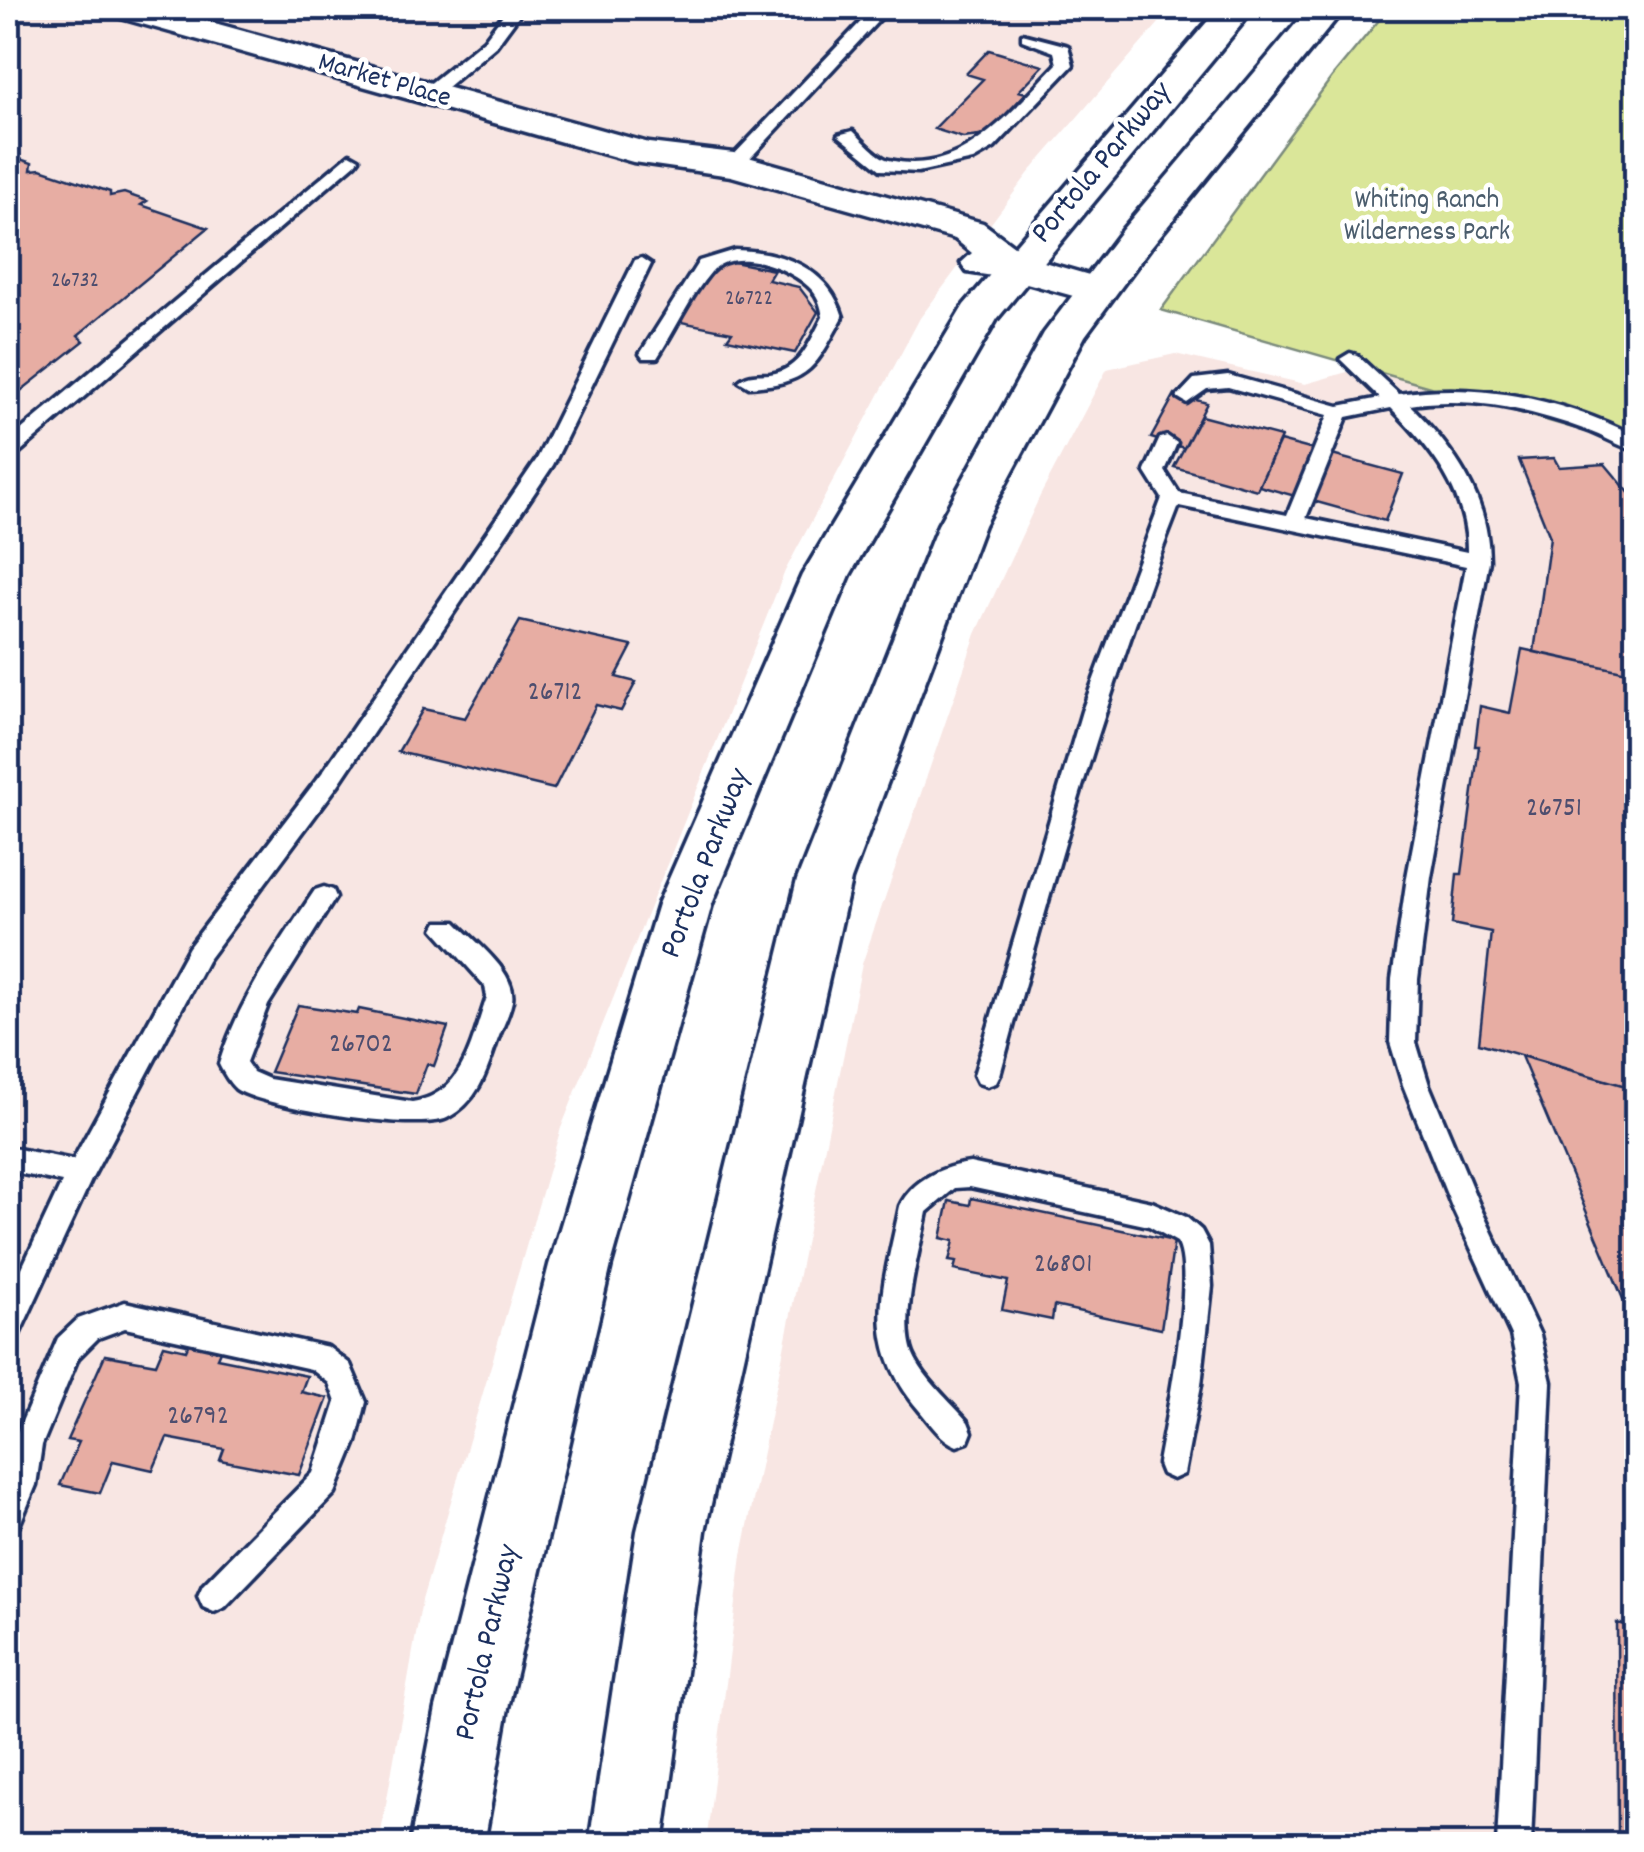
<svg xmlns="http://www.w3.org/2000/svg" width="1644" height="1852" viewBox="0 0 1644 1852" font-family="Dekko,sans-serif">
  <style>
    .built { fill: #f8e6e3 }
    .green { fill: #dae699; stroke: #7a8a7c; stroke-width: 2.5 }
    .building { fill: #e7ada3; stroke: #1b2f5e; stroke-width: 2.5 }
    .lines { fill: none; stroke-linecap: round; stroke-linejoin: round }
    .lane-casing { stroke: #1b2f5e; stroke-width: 7 }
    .secondary-casing { stroke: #1b2f5e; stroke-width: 7 }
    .primary-casing { stroke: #1b2f5e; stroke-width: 7 }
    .lane { fill: #fff; fill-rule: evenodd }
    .secondary { fill: #fff; fill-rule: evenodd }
    .primary { fill: #fff; fill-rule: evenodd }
    .labels { text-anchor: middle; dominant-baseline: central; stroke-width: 9; stroke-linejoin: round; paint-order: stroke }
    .far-number-label { font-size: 22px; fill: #4e4e6f }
    .far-street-label { font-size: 28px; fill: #1b2f5e; stroke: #fff }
    .far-park-label { font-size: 28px; fill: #4b5d6d; stroke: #fff }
    .number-label { font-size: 28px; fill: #4e4e6f }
    .street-label { font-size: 32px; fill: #1b2f5e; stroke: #fff }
  </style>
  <rect width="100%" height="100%" fill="#fff"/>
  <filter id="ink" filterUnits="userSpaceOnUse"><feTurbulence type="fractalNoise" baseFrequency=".01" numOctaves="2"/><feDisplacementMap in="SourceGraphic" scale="20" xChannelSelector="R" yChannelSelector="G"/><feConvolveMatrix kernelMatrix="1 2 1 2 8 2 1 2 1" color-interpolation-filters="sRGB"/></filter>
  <g filter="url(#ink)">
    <!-- built -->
    <path class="built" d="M8 8H1172L1028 174 920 318 785 571 561 1128 422 1600 379 1844H8Z
      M1428 349 1636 407V1844H706L742 1555 862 964 976 634 1040 496 1107 369 1175 354 1305 384Z"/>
    <!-- green -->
    <path class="green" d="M1389 8H1636V446L1161 310 1332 77Z"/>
    <!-- building -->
    <path class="building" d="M989 50 1043 66 1019 91 1026 93 987 135 963 138 934 129 983 79 966 74Z
      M11 156 32 163 31 170 41 169 110 192V196L124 193 147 201 141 205 208 228 78 335 84 341 8 401V159Z
      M724 260 774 270 768 280 799 287 818 312 795 353 727 339 732 332 676 321 711 266 719 267Z
      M1175 394 1207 403 1184 448 1151 438Z
      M1201 416 1281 437 1257 490 1174 467Z
      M1280 441 1403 474 1385 521 1259 486Z
      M1554 458 1559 467 1605 464 1636 501V674L1534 652 1550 537 1519 460Z
      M520 621 632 646 616 677 636 682 621 711 596 705 554 789 398 752 423 709 465 718Z
      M1522 649 1636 674V1089L1479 1043 1491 932 1452 924 1457 874H1462L1479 746H1475L1480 706 1510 713Z
      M298 1005 357 1014 359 1009 448 1027 434 1066 427 1064 416 1094 270 1072Z
      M1521 1056 1636 1089V1341L1631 1318Z
      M971 1198 1174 1241 1161 1329 1054 1306 1052 1320 1002 1310 1008 1281 954 1270 956 1262 949 1261 954 1241 941 1238 949 1201 970 1205Z
      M192 1336 224 1342 217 1358 307 1376 301 1392 328 1398 299 1475 220 1460 224 1449 167 1438 153 1470 113 1461 100 1493 60 1485 79 1442 67 1440 105 1355 156 1364 164 1345 186 1350Z
      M1617 1623 1636 1628V1844H1618Z"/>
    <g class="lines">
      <!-- lane casing -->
      <g class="lane-casing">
        <path id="lane" d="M508 8H524L496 46 434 98H422V90L484 40Z
          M874 8H890L740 169H728V161Z
          M1022 34 1068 46 1073 65 994 148 973 160 918 172 881 170 838 135 853 131C863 140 877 157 889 160 963 178 1012 110 1057 64L1054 52 1022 40Z
          M350 154 359 159 356 163 15 456 8 457V441Z
          M735 250C782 251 829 268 843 317 815 367 811 383 749 387L739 381C748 373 758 375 770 374 801 370 810 341 823 317 821 306 819 297 811 289 791 268 734 245 711 272 690 296 675 331 657 358H643L640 354 699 261Z
          M642 258 651 264 553 465 338 785 207 961 91 1180 18 1337 8 1341V1298L62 1182 8 1171V1147L73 1160 189 947 322 773 537 459 635 260Z
          M1350 353 1357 355 1399 394C1479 381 1564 400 1636 436V451C1619 446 1603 436 1586 430 1528 409 1471 396 1410 405 1454 449 1489 497 1489 561L1431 877 1418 979 1416 1042 1429 1085 1480 1207 1540 1335 1551 1382 1531 1844H1497L1521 1382 1511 1335 1452 1207 1403 1085 1390 1042 1392 979 1407 877 1466 566 1179 506C1106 692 1052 883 1000 1075L996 1083 987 1086 978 1083 974 1075 1082 711 1162 498 1145 471 1160 438 1167 436 1177 443 1165 471 1179 493 1287 515 1328 415 1228 387 1207 389 1187 403 1177 397 1194 379 1228 375 1339 406 1380 398 1340 359ZM1391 408C1430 447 1468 493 1467 552L1306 518 1347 417Z
          M324 887 333 890 336 897 268 1005 246 1062 253 1072 269 1079 412 1102C465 1094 471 1041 487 997L485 986 434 929 438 922H456C474 941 517 972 512 1001 509 1015 501 1030 496 1044 486 1074 477 1103 447 1118 419 1132 262 1107 236 1089 229 1083 223 1072 219 1064 239 999 278 946 315 890Z
          M970 1163 1152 1202 1186 1217 1201 1230 1209 1245 1212 1286 1201 1385 1184 1474 1173 1479 1162 1474 1158 1464C1165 1424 1197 1271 1177 1242L1149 1226 970 1187 955 1188 927 1212C920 1249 899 1318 913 1354 924 1379 950 1401 968 1422L972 1432 968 1442 957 1446C941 1440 930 1423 919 1410 860 1341 884 1286 900 1206 912 1180 943 1166 970 1163Z
          M125 1302 328 1347 350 1364 366 1402 356 1442 335 1493 225 1607 214 1612 203 1607 198 1596 203 1585 313 1473 336 1402 329 1383 311 1369 125 1328 98 1338 78 1358 42 1445 36 1485 19 1526 8 1530 12 1445 58 1338 78 1319Z"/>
      </g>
      <!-- secondary casing -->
      <g class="secondary-casing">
        <path id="secondary" d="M104 8H160L649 143 734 153 983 223 1030 258 1110 281 1116 290 1110 299 1095 302 1012 279 967 272 961 263 972 253 955 239 731 176 633 162 110 15Z"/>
      </g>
      <!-- primary casing -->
      <g class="primary-casing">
        <path id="primary" d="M1219 8H1255L997 319 850 575 712 904 611 1265 508 1708 484 1844H410L436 1708 549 1265 658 904 802 575 964 305Z
          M1309 8H1345L1150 248 1085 336 984 525 851 880 705 1531 663 1844H589L637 1531 797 880 938 525 1044 333 1122 230Z"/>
      </g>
      <!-- lane -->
      <use href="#lane" class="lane"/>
      <!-- secondary -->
      <use href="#secondary" class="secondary"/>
      <!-- primary -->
      <use href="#primary" class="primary"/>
    </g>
  </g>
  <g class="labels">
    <!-- far-number labels -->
    <g class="far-number-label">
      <text x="75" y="281">26732</text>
      <text x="749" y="299">26722</text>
    </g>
    <!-- far-street labels -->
    <g class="far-street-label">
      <text transform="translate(384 82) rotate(16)">Market Place</text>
    </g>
    <!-- far-park labels -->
    <g class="far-park-label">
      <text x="1427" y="202">Whiting Ranch<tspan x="1427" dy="32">Wilderness Park</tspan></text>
    </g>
    <!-- number labels -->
    <g class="number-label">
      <text x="555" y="694">26712</text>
      <text x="1554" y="810">26751</text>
      <text x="361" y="1046">26702</text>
      <text x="1063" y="1266">26801</text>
      <text x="198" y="1418">26792</text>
    </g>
    <!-- street labels -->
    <g class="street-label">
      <text transform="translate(1103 164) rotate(-50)">Portola Parkway</text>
      <text transform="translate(707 864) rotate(-69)">Portola Parkway</text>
      <text transform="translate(489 1643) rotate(-77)">Portola Parkway</text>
    </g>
  </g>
  <!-- margin -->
  <rect width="1644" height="1852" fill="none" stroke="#fff" stroke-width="40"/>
  <rect x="20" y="20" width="1604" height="1812" fill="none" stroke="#1b2f5e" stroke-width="4" filter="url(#ink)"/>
</svg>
